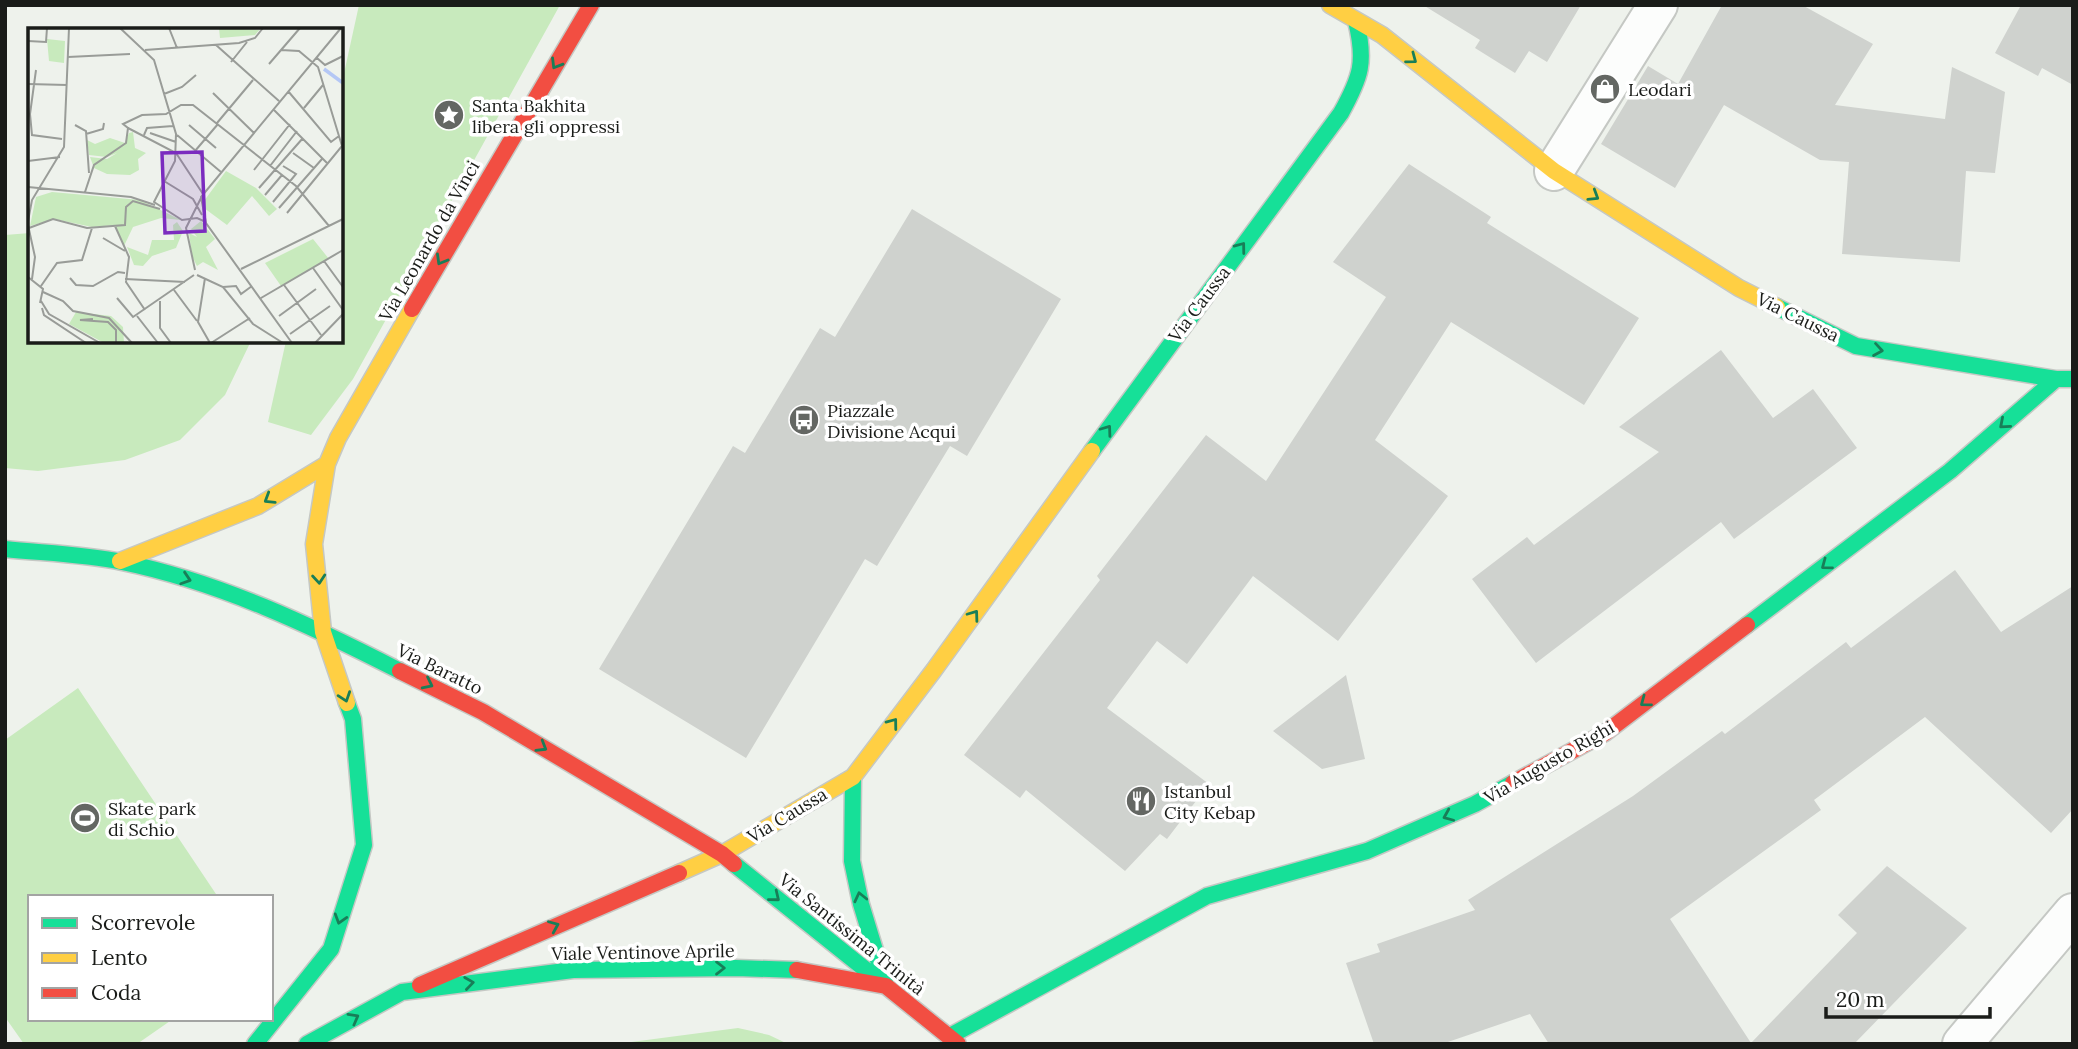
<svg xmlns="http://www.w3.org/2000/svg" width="2078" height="1049" viewBox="0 0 2078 1049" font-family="Lora,serif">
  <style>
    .green { fill: #c8eabd }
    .building { fill: #cfd2ce }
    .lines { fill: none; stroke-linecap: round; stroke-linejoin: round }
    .street-casing { stroke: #c5c8c4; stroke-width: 42 }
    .fast-casing { stroke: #c5c8c4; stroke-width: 19 }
    .slow-casing { stroke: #c5c8c4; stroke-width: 19 }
    .jam-casing { stroke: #c5c8c4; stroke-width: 19 }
    .street { stroke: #fcfdfc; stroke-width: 38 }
    .fast { stroke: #16e098; stroke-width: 16 }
    .slow { stroke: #ffcf43; stroke-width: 16 }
    .jam { stroke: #f24e42; stroke-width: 16 }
    .oneway { stroke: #187e58 }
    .labels { text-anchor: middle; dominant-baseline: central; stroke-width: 7; stroke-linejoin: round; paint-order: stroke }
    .poi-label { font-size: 18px; fill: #1a1c19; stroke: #fff; text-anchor: start }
    .street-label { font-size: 18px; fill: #1a1c19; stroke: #fff }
    .inset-river { fill: none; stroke: #b4c7f5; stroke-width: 3.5 }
    .inset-road { fill: none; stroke: #999c98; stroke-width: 2 }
    .view { fill: #7b2cbf; fill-opacity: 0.15; stroke: #7b2cbf; stroke-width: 3.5 }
    .inset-edge { fill: none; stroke: #1a1c19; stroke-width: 3.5 }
  </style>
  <rect width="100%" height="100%" fill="#eef2ec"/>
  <!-- green -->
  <path class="green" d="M359 5H560L353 379 311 435 268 422 286 341H341V87Z
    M30 233V341H251L225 395 180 440 125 460 38 471 5 468V235Z
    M78 688 218 897H30V1019H173L137 1044H24L5 1017V740Z
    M738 1028 769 1035 788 1044H616Z"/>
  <!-- building -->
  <path class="building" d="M1423 5H1581L1547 62 1529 51 1515 73 1475 48 1480 40Z
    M1722 5H1802L1873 44 1835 105 1945 119 1952 67 2005 92 1995 173 1966 171 1960 262 1842 254 1849 162 1820 160 1724 105 1675 188 1601 144 1648 66 1678 84Z
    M2021 5H2073V85L2042 68 2038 76 1995 53Z
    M1409 164 1491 217 1487 223 1639 318 1584 405 1451 322 1375 440 1448 496 1338 641 1253 576 1187 664 1157 641 1107 708 1209 784 1167 839 1160 834 1125 871 1026 790 1020 798 964 755 1100 580 1097 576 1206 435 1266 481 1386 297 1333 262Z
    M912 209 1061 299 967 456 950 446 877 566 865 559 746 758 599 669 733 446 745 453 820 328 835 337Z
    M1721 350 1773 418 1813 389 1857 448 1734 539 1721 522 1536 663 1472 579 1527 537 1534 545 1659 452 1619 427Z
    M1955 570 2001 632 2073 586V809L2051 833 1925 717 1814 800 1821 810 1670 919 1751 1043 1857 933 1838 915 1887 866 1967 928 1854 1044H1549L1530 1014 1442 1044H1374L1346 963 1380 952 1377 944 1475 910 1468 900 1633 796 1722 731 1725 734 1846 642 1851 648Z
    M1346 675 1365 759 1322 769 1273 731Z"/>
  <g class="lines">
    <!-- street casing -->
    <g class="street-casing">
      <path id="street" d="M1554 171 1658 5
        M1962 1044 2073 913"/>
    </g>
    <!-- fast casing -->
    <g class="fast-casing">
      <path id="fast" d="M1777 307 1856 346 2056 379H2073
        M1092 451 1341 113C1361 77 1366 62 1356 21
        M5 549C43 553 84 554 122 562 220 582 312 626 400 671
        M1747 625 1950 471 2056 379
        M853 777 852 861 861 904 886 986
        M734 864 886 986
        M950 1036 1207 896 1367 851 1475 804 1513 783
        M255 1044 331 949 364 845 353 719 347 703
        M307 1044 402 992 573 970 736 968 797 970"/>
    </g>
    <!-- slow casing -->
    <g class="slow-casing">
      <path id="slow" d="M1330 5 1382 35 1554 171 1739 288 1777 307
        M120 561 258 506 327 464
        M347 703 323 632 314 544 327 464 338 438 412 309
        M679 873 722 854 853 777 934 670 1092 451"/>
    </g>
    <!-- jam casing -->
    <g class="jam-casing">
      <path id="jam" d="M412 309 591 5
        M400 671 483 712 722 854 734 864
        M1513 783 1605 733 1747 625
        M797 970 886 986 958 1044
        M420 985 679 873"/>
    </g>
    <!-- street -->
    <use href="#street" class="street"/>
    <!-- fast -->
    <use href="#fast" class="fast"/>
    <!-- slow -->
    <use href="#slow" class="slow"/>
    <!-- jam -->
    <use href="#jam" class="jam"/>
  </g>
  <!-- one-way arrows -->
  <defs><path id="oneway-chevron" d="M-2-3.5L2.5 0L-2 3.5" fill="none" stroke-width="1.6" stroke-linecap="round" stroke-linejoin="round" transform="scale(1.75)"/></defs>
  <g class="oneway">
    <use href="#oneway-chevron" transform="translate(1412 59) rotate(37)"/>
    <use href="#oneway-chevron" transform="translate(556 64) rotate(121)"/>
    <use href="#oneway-chevron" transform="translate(1594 196) rotate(32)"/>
    <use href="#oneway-chevron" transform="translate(1241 247) rotate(-53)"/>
    <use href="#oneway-chevron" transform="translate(441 260) rotate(120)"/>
    <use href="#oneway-chevron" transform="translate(1878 350) rotate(9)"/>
    <use href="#oneway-chevron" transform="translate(2004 424) rotate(139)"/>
    <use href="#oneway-chevron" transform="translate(1107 430) rotate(-54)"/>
    <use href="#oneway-chevron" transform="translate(269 499) rotate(148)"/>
    <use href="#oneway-chevron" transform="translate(1826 565) rotate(143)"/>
    <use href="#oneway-chevron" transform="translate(186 579) rotate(18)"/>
    <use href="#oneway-chevron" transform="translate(319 579) rotate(85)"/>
    <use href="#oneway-chevron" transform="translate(974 615) rotate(-54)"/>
    <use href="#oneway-chevron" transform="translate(428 684) rotate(26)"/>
    <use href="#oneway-chevron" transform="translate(345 697) rotate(71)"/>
    <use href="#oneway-chevron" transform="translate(1645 702) rotate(143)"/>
    <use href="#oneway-chevron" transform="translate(893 723) rotate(-53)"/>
    <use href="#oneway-chevron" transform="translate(542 747) rotate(31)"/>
    <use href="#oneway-chevron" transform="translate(1448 816) rotate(157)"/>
    <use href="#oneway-chevron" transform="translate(775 897) rotate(39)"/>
    <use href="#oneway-chevron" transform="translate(860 897) rotate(-103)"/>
    <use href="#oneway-chevron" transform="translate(340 919) rotate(107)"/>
    <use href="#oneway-chevron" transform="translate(554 926) rotate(-23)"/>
    <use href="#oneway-chevron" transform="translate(720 968)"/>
    <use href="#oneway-chevron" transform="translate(469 983) rotate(-8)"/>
    <use href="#oneway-chevron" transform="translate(354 1018) rotate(-29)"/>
  </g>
  <!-- icons -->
  <defs>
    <g id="shop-disc" transform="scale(1.575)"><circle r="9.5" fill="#646763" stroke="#fff"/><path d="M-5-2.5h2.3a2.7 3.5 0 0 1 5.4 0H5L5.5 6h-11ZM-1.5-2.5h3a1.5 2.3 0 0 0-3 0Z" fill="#fff"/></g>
    <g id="sight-disc" transform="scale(1.575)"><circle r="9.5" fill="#646763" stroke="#fff"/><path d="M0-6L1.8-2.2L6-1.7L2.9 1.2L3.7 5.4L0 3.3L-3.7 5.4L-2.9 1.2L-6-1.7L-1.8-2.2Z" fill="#fff"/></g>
    <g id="bus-disc" transform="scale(1.575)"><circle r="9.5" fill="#646763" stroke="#fff"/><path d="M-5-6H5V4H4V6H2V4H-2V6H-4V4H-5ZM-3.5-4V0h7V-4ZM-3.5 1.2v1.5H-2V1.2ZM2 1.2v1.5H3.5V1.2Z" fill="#fff"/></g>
    <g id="restaurant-disc" transform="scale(1.575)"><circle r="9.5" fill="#646763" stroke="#fff"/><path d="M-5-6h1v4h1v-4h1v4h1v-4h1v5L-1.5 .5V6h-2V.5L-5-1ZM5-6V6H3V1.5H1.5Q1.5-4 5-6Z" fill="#fff"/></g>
    <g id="stadium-disc" transform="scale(1.575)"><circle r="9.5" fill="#646763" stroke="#fff"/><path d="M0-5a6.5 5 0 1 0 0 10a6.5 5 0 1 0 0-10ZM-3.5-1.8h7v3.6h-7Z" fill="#fff"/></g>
  </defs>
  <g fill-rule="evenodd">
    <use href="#shop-disc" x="1605" y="89"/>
    <use href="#sight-disc" x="449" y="115"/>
    <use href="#bus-disc" x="804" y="420"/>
    <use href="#restaurant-disc" x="1141" y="801"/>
    <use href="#stadium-disc" x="85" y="818"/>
  </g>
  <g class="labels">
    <!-- poi labels -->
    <g class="poi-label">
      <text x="1628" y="89">Leodari</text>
      <text x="472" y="105">Santa Bakhita<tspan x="472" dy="21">libera gli oppressi</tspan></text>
      <text x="827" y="410">Piazzale<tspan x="827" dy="21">Divisione Acqui</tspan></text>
      <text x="1164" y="791">Istanbul<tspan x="1164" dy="21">City Kebap</tspan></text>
      <text x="108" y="808">Skate park<tspan x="108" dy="21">di Schio</tspan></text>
    </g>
    <!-- street labels -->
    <g class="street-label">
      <text transform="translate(429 241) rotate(-60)">Via Leonardo da Vinci</text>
      <text transform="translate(1199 304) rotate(-53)">Via Caussa</text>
      <text transform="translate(1798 317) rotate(26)">Via Caussa</text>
      <text transform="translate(440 669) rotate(26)">Via Baratto</text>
      <text transform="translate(1549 762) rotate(-30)">Via Augusto Righi</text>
      <text transform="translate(787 815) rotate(-31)">Via Caussa</text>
      <text transform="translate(852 934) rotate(39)">Via Santissima Trinità</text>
      <text transform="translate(643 952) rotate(-1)">Viale Ventinove Aprile</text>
    </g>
  </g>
  <!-- overview -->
  <g transform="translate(28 28)">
    <rect width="315" height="315" fill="#eef2ec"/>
    <path d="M191 0 231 2 233 0 227 7 192 10ZM19 11 37 13 36 35 21 33ZM105 104 107 120 118 125 110 131 111 142 102 147 79 146 66 140 62 129 79 131 89 125 79 129 61 127 59 112 67 116 82 110 97 115 95 120 101 105ZM198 143 228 160 249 181 241 188 224 168 199 197 176 180V173ZM24 164 112 172 153 192 133 190 105 199 96 218 87 197 64 199 26 191 2 198 8 169ZM173 193 187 211 178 219 190 242 175 234 169 238 164 228 161 205 169 209 163 201ZM149 194 155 203 148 220 124 228 115 238 106 237 99 219 120 227 124 212H146L145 197ZM285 211 301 231 253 258 237 235ZM48 284 83 288 95 299 96 315H76L41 296Z" fill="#c8eabd"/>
    <path class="inset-river" d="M296 41 315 55"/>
    <path class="inset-road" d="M92 0 126 32 148 106 147 133 126 174 154 192 169 190 178 194M141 0 149 20M0 13 18 14 19 0M188 17 251 73M117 22 211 15 227 10 235 0M253 22 271 23 290 39 314 118 259 185M40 29 102 26M289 30 297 37 315 28M203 34 219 14M241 36 272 0M8 42 2 86 4 107 34 111M0 56 39 57M260 63 303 114 311 108M185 65 226 105M136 66 154 59 168 47M276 80 295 57M245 81 300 136M189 95 225 52M47 97 58 103 61 145M161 97 188 120M100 100 148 125 175 166M122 105 148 114M58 106 75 101 76 95M116 107 119 100 145 98M149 107 193 144M167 123 190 96M265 125 286 140M0 133 32 129M242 138 269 103M226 142 262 96M136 153 165 171 174 187M0 159 103 169 127 177M231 160 275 110M57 164 66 137 98 115 100 100 95 96 114 87 138 86 153 77H165L268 158 301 198M237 167 254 147M245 174 268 146 255 138M251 180 294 131M0 193 4 172 36 119 41 0M0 197 7 229 4 251M87 198 101 229 98 254 117 282M1 200 25 191 59 200 97 197 98 179 105 173 132 181M75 210 97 223M296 233 315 259M285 240 315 282M213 241 315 191M167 242 158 200 173 170M169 247 195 259 225 296 255 315M0 249 15 261 12 275M42 250 48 257 65 258 90 244 97 245M177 250 170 294 182 315M97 251 157 254M256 257 293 307M13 258 29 235 54 232 64 200M195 259 208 258 213 266 224 258M146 262 169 293M15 264 35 273 45 283 81 290 104 315M89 270 105 289 166 247M233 270 315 222M13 273 21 286 72 315M132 273V300L143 315M14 280 16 287 58 315M109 288 130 315M251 288 288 261M65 291 52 292 80 294 88 302V315M262 306 302 278M183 315 222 290M264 315 178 195 173 169 313 0M287 315 315 286"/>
    <path class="view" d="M174 124 177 203 137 205 134 125Z"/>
    <rect width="315" height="315" class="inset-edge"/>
  </g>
  <!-- border -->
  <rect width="2078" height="1049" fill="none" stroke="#1a1c19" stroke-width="14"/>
  <!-- legend -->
  <rect x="28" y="895" width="245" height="126" fill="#ffffff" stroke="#a3a4a3" stroke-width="2"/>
  <rect x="42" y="918" width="35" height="10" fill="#16e098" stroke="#a3a4a3" stroke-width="2"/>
  <text x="91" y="930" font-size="21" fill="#1a1c19">Scorrevole</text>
  <rect x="42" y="953" width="35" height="10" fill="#ffcf43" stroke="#a3a4a3" stroke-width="2"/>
  <text x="91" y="965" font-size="21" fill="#1a1c19">Lento</text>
  <rect x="42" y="988" width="35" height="10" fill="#f24e42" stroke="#a3a4a3" stroke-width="2"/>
  <text x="91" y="1000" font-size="21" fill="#1a1c19">Coda</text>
  <!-- scale -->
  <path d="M1826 1007v10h164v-10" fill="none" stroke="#1a1c19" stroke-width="3.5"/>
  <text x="1836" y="1007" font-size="21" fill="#1a1c19" stroke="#ffffff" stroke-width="5" paint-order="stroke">20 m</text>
</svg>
